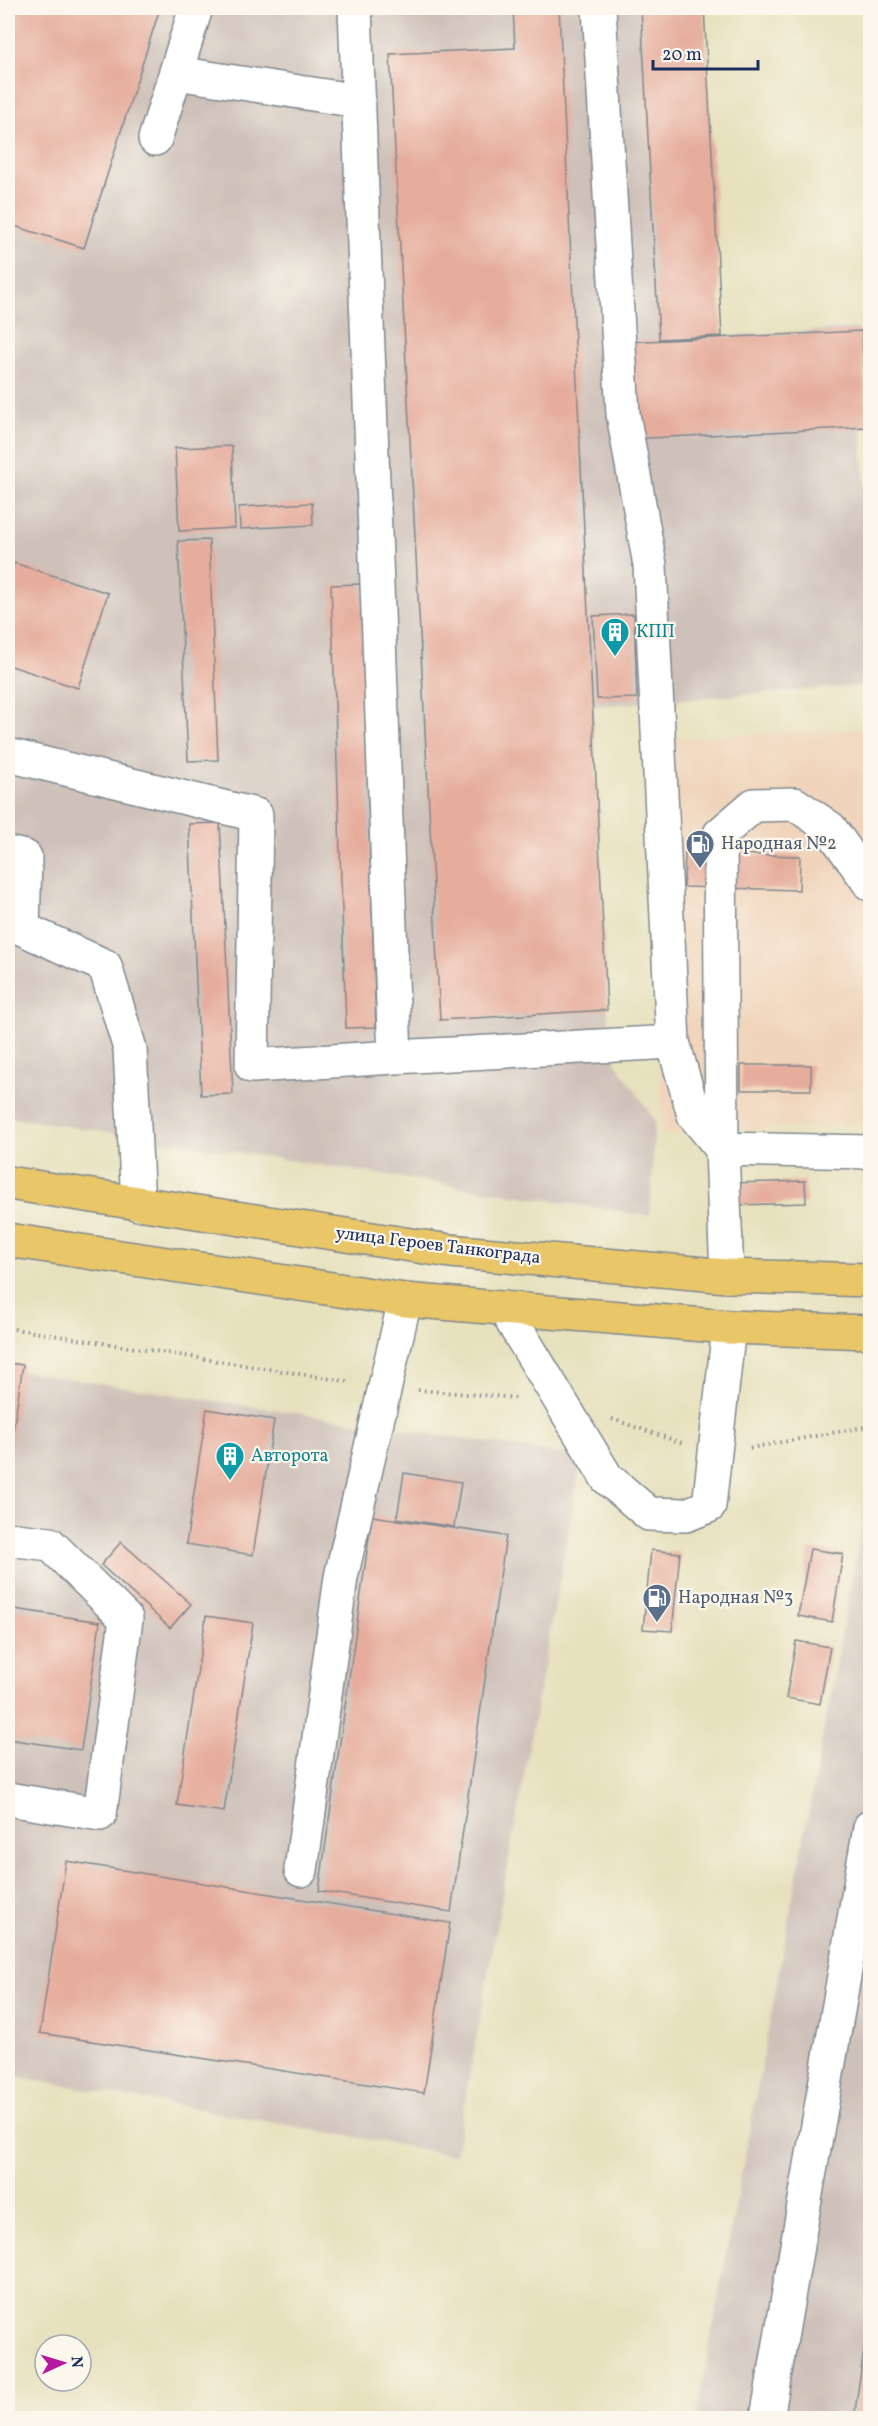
<svg xmlns="http://www.w3.org/2000/svg" width="878" height="2426" viewBox="0 0 878 2426" font-family="Vollkorn,serif">
  <style>
    .built { fill: #f0d5bc }
    .industrial { fill: #cec1b9 }
    .building { fill: #e6ad9d }
    .lines { fill: none; stroke-linecap: round; stroke-linejoin: round }
    .minor-casing { stroke: #81888e; stroke-width: 36 }
    .major-casing { stroke: #81888e; stroke-width: 36 }
    .path { stroke: #81888e; stroke-width: 4; stroke-dasharray: 1.5 4.5; stroke-linecap: butt }
    .minor { stroke: #fff; stroke-width: 33 }
    .major { stroke: #e9c769; stroke-width: 33 }
    .labels { text-anchor: middle; dominant-baseline: central; stroke-width: 4.5; stroke-linejoin: round; paint-order: stroke }
    .culture-label { font-size: 18px; fill: #0d838f; stroke: #fbf7ec; text-anchor: start }
    .service-label { font-size: 18px; fill: #4e5e75; stroke: #fbf7ec; text-anchor: start }
    .street-label { font-size: 18px; fill: #1b2f5e; stroke: #fbf7ec }
  </style>
  <rect width="100%" height="100%" fill="#fbf7ec"/>
  <filter id="ink" filterUnits="userSpaceOnUse"><feTurbulence type="fractalNoise" baseFrequency=".0167" numOctaves="2"/><feDisplacementMap in="SourceGraphic" scale="12" xChannelSelector="R" yChannelSelector="G"/><feConvolveMatrix kernelMatrix="1 2 1 2 8 2 1 2 1" color-interpolation-filters="sRGB"/></filter>
  <filter id="wash" filterUnits="userSpaceOnUse"><feTurbulence type="fractalNoise" baseFrequency=".008" numOctaves="4" result="noise"/><feDisplacementMap in="SourceGraphic" scale="24" xChannelSelector="R" yChannelSelector="G"/><feGaussianBlur stdDeviation="1.35" result="paint"/><feColorMatrix in="noise" values="0 0 0 0 0 0 0 0 0 0 0 0 0 0 0 0 0 1.4 0 .05"/><feComposite in="paint" operator="in"/></filter>
  <g filter="url(#wash)">
    <rect width="100%" height="100%" fill="#e7e1be"/>
    <!-- built -->
    <path class="built" d="M870 728V1123L663 1134 643 740Z"/>
    <!-- industrial -->
    <path class="industrial" d="M8 8H704L722 336 858 328 870 626V685L593 706 610 1054 655 1120 650 1216 8 1117Z
      M8 1369 582 1457 455 2155 8 2075Z
      M866 1503 870 1504V2418H696Z"/>
    <g id="blocks">
      <!-- building -->
      <path class="building" d="M8 8H160L84 248 8 224Z
        M513 8H559L607 1010 440 1020 390 54 515 48Z
        M641 8H704L722 336 659 339Z
        M862 331 867 427 630 439 625 342Z
        M232 446 235 528 179 531 175 448Z
        M312 503 313 525 240 529 239 507Z
        M209 540 218 760 188 761 178 541Z
        M14 563 108 593 78 688 8 665V582Z
        M361 584 376 1027 346 1028 331 585Z
        M634 614 637 698 597 699 593 616Z
        M220 823 233 1094 201 1095 189 824Z
        M685 853 800 856 799 890 684 887Z
        M741 1065H811V1090H741Z
        M805 1181 806 1203 735 1205 734 1183Z
        M8 1363 23 1365 9 1457H8Z
        M207 1409 274 1420 253 1555 186 1544Z
        M404 1473 461 1482 454 1527 397 1518Z
        M372 1516 506 1536 451 1912 319 1891Z
        M121 1542 191 1604 170 1628 101 1565Z
        M810 1549 843 1554 832 1622 798 1616Z
        M651 1550 680 1553 672 1631 643 1629Z
        M8 1608 100 1622 81 1750 8 1739Z
        M206 1616 253 1623 224 1812 177 1805Z
        M796 1641 830 1647 820 1704 786 1698Z
        M66 1861 450 1923 424 2093 40 2033Z
        M869 2316 870 2418H854Z"/>
    </g>
  </g>
  <g filter="url(#ink)">
    <use href="#blocks" fill-opacity="0" stroke="#81888e" stroke-width="1.5"/>
    <g class="lines">
      <!-- minor casing -->
      <g class="minor-casing">
        <path id="minor" d="M355 8 395 1057 673 1042 694 1115 722 1149 870 1152
          M599 8 623 414 650 565 673 1042
          M176 73 358 101
          M155 139 196 8
          M8 755 256 815 252 1066 395 1057
          M8 853 25 857 23 929 105 966 130 1049 138 1204
          M727 1276 722 1149 720 834 754 805 795 804 830 828 870 884
          M504 1308 607 1478 649 1514 686 1515 709 1506 729 1327
          M8 1539 50 1544 126 1619 100 1814 8 1799
          M301 1870 341 1577 405 1300
          M767 2418 870 1827"/>
      </g>
      <!-- major casing -->
      <g class="major-casing">
        <path id="major" d="M8 1183 450 1251 727 1276 870 1280
          M8 1240 405 1300 729 1327 870 1332"/>
      </g>
      <!-- path -->
      <path class="path" d="M8 1328 351 1382
        M418 1390 518 1398
        M612 1419 682 1443
        M750 1448 870 1426"/>
      <!-- minor -->
      <use href="#minor" class="minor"/>
      <!-- major -->
      <use href="#major" class="major"/>
    </g>
  </g>
  <!-- icons -->
  <defs>
    <g id="building-pin" transform="scale(1.5)"><path d="M0 17L-7.5 6A9.5 9.5 0 1 1 7.5 6Z" fill="#0f9aa8" stroke="#fbf7ec"/><path d="M-4-6H4V6H1V3H-1V6H-4ZM-2.5-4.3h1.7v1.8h-1.7ZM.8-4.3h1.7v1.8H.8ZM-2.5-1h1.7V.8h-1.7ZM.8-1h1.7V.8H.8Z" fill="#fff"/></g>
    <g id="fuel-pin" transform="scale(1.5)"><path d="M0 17L-7.5 6A9.5 9.5 0 1 1 7.5 6Z" fill="#5c6f8a" stroke="#fbf7ec"/><path d="M-5.5-6h7V0h2V4h1.3V-2.5L3-4.5l.8-.8L6-3V5H2.5V1h-1V6h-7ZM-4.2-4.7v3.2H.2V-4.7Z" fill="#fff"/></g>
  </defs>
  <g fill-rule="evenodd">
    <use href="#building-pin" x="615" y="632"/>
    <use href="#fuel-pin" x="700" y="844"/>
    <use href="#building-pin" x="230" y="1456"/>
    <use href="#fuel-pin" x="657" y="1598"/>
  </g>
  <g class="labels">
    <!-- culture labels -->
    <g class="culture-label">
      <text x="636" y="632">КПП</text>
      <text x="251" y="1456">Авторота</text>
    </g>
    <!-- service labels -->
    <g class="service-label">
      <text x="721" y="844">Народная №2</text>
      <text x="678" y="1598">Народная №3</text>
    </g>
    <!-- street labels -->
    <g class="street-label">
      <text transform="translate(438 1246) rotate(7)">улица Героев Танкограда</text>
    </g>
  </g>
  <!-- margin -->
  <rect width="878" height="2426" fill="none" stroke="#fbf7ec" stroke-width="30"/>
  <!-- north arrow -->
  <g transform="translate(63 2363) rotate(86)"><circle r="28" fill="#fbf7ec" stroke="#a1a7b3" stroke-width="1.5"/>
  <path d="M0-4.5L10 22L0 15L-10 22Z" fill="#b5179e"/>
  <text y="-9" font-size="16" font-weight="bold" text-anchor="middle" fill="#1b2f5e">N</text>
  </g>
  <!-- scale -->
  <path d="M653 60v9h105v-9" fill="none" stroke="#1b2f5e" stroke-width="3"/>
  <text x="662" y="60" font-size="18" fill="#1b2f5e" stroke="#fbf7ec" stroke-width="4.5" paint-order="stroke">20 m</text>
</svg>
